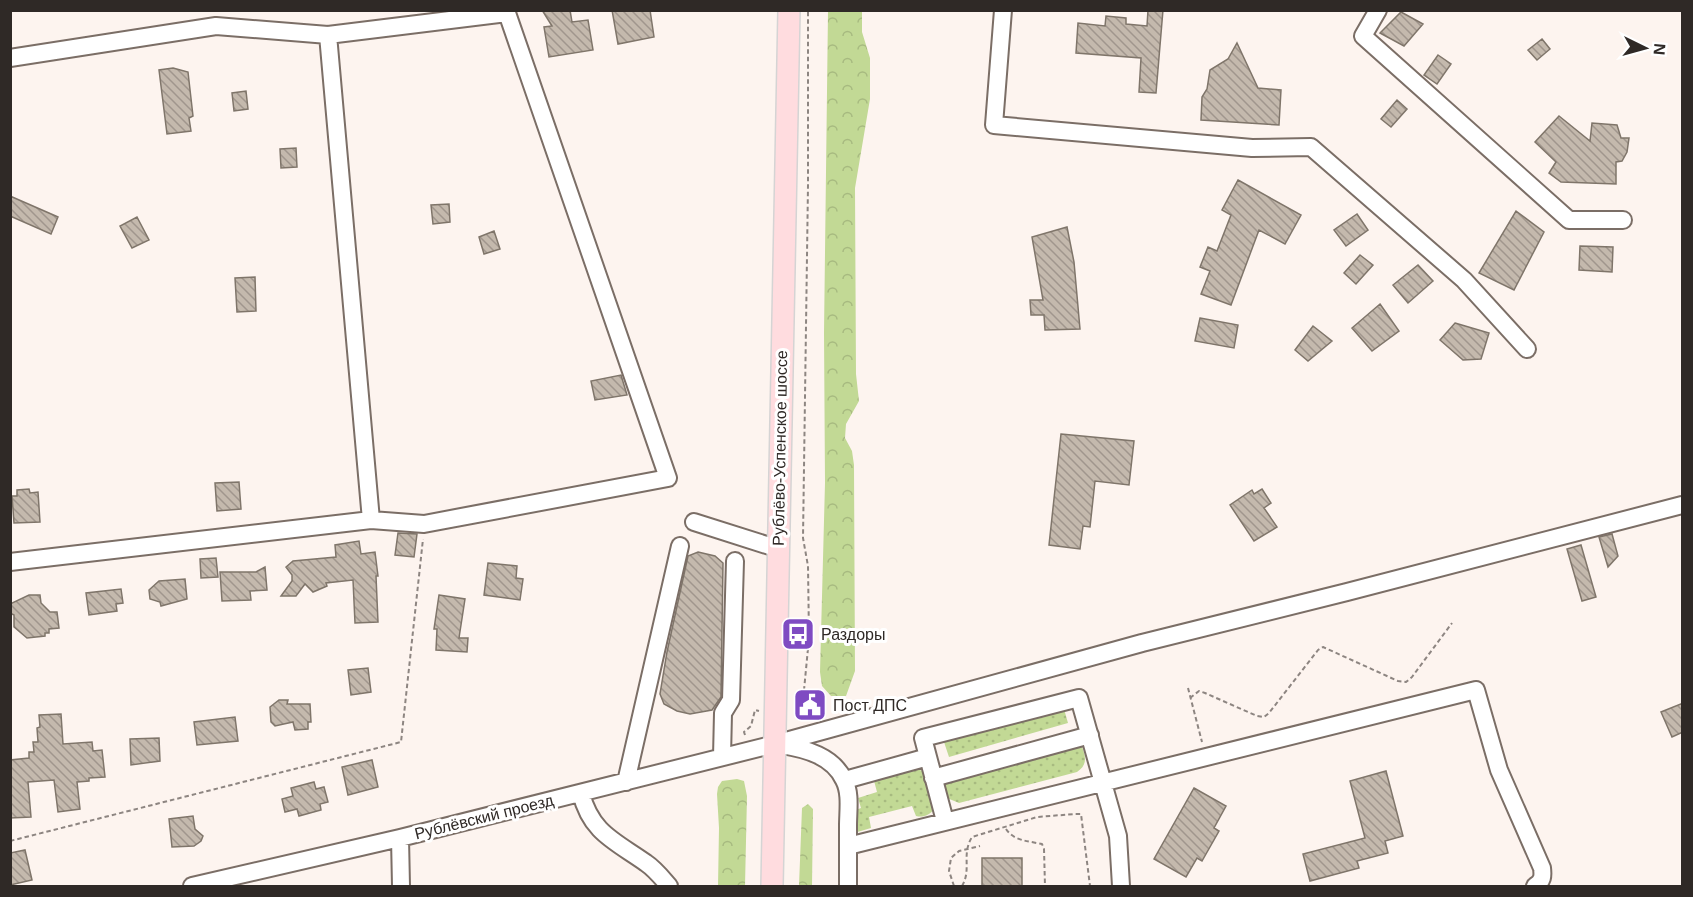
<svg xmlns="http://www.w3.org/2000/svg" width="1693" height="897" viewBox="0 0 1693 897" font-family="Helvetica,sans-serif">
  <style>
    .green { fill: url(#green-dots) }
    .forest { fill: url(#forest-crowns) }
    .building { fill: url(#building-back-hatch); stroke: #7f756a; stroke-width: 1.5 }
    .lines { fill: none; stroke-linecap: round; stroke-linejoin: round }
    .minor-casing { stroke: #7b6e66; stroke-width: 20 }
    .major-casing { stroke: #d5d4d4; stroke-width: 24 }
    .path { stroke: #8d8581; stroke-width: 2; stroke-dasharray: 4.5 3; stroke-linecap: butt }
    .minor { stroke: #fff; stroke-width: 16 }
    .major { stroke: #ffdcdf; stroke-width: 21 }
    .labels { text-anchor: middle; dominant-baseline: central; stroke-width: 6; stroke-linejoin: round; paint-order: stroke }
    .street-label { font-size: 16px; fill: #2f2926; stroke: #fff }
    .poi-label { font-size: 16px; fill: #2f2926; stroke: #fff; text-anchor: start }
  </style>
  <defs>
    <pattern id="green-dots" width="8" height="8" patternUnits="userSpaceOnUse" patternTransform="scale(1.5)"><rect width="8" height="8" fill="#c2d995"/><path d="M2 2h.1M6 6h.1" fill="none" stroke="#a7ba80" stroke-width="1.8" stroke-linecap="round"/></pattern>
    <pattern id="forest-crowns" width="20" height="18" patternUnits="userSpaceOnUse" patternTransform="scale(1.5)"><rect width="20" height="18" fill="#c2d995"/><path d="M2 6a3 3 0 1 1 6 0M12 15a3 3 0 1 1 6 0" fill="none" stroke="#a7ba80"/></pattern>
    <pattern id="building-back-hatch" width="6" height="6" patternUnits="userSpaceOnUse" patternTransform="scale(1.5)"><rect width="6" height="6" fill="#c4b9ad"/><path d="M-1 5l2 2M0 0l6 6M5-1l2 2" fill="none" stroke="#a0968d"/></pattern>
  </defs>
  <rect width="100%" height="100%" fill="#fdf4ef"/>
  <!-- green -->
  <path class="green" d="M1064 709 1068 723 949 757 944 742Z
    M1081 744C1085 755 1089 764 1077 772L959 803 947 798 943 782Z
    M916 768 924 772 934 809C930 815 923 818 916 816L912 806 869 817 871 828 854 833 853 811 861 808 858 798 877 792 873 777Z"/>
  <!-- forest -->
  <path class="forest" d="M828 11H862V32L870 58V99L855 188 856 374 859 401 846 424 845 438 852 451 854 465 855 671 846 696H831L822 686 820 672 825 483 824 333Z
    M737 779 744 781 747 796 745 886H718L719 828 717 794 718 787 722 781Z
    M808 804 813 809 812 886H799L802 808Z"/>
  <!-- building -->
  <path class="building" d="M542 10H570L572 22 588 20 593 50 549 57 544 27 552 26Z
    M612 10H650L654 37 618 44Z
    M1148 10H1163L1156 93 1139 92 1141 58 1076 53 1078 23 1105 26 1106 16 1126 18V24L1147 26Z
    M1401 12 1423 24 1404 46 1380 33Z
    M1542 39 1550 49 1537 60 1528 50Z
    M1237 43 1258 88 1281 90 1279 125 1201 120 1202 97 1207 89 1210 70 1228 59Z
    M1438 55 1451 64 1437 84 1424 75Z
    M173 68 188 72 193 116 189 118 191 131 167 134 159 70Z
    M246 91 248 109 234 111 232 93Z
    M1397 100 1407 109 1391 127 1381 119Z
    M1559 116 1590 141 1592 123 1617 125 1621 138H1629L1627 152 1622 161 1616 162V184L1561 182 1549 173 1556 162 1535 142Z
    M296 148 297 167 281 168 280 149Z
    M1238 180 1301 215 1285 244 1259 230 1231 305 1201 294 1210 271 1200 267 1208 247 1217 251 1231 215 1222 210Z
    M10 196 58 217 51 234 10 216Z
    M449 204 450 222 433 224 431 205Z
    M1516 211 1544 232 1514 290 1479 273Z
    M1357 214 1368 230 1346 246 1334 230Z
    M137 217 149 240 132 248 120 226Z
    M1067 227 1074 262 1080 329 1045 330 1044 315H1031L1030 300H1043L1032 237Z
    M494 231 500 249 484 254 479 237Z
    M1580 246 1613 247 1612 272 1579 270Z
    M1360 255 1373 265 1356 284 1344 273Z
    M1418 265 1433 281 1408 303 1393 285Z
    M255 277 256 311 237 312 235 278Z
    M1380 304 1399 331 1372 351 1352 328Z
    M1200 318 1238 325 1234 348 1195 341Z
    M1455 323 1489 333 1481 359 1463 360 1440 340Z
    M1313 326 1332 341 1308 361 1295 350Z
    M621 375 627 395 595 400 591 381Z
    M1061 434 1134 441 1129 485 1095 481 1090 527 1083 526 1080 549 1049 545Z
    M239 482 241 509 217 511 215 483Z
    M29 489 30 493 38 492 40 522 14 523 12 496H17V490Z
    M1262 489 1271 503 1264 508 1277 527 1254 541 1230 505 1252 490 1254 494Z
    M398 533 417 534 414 557 395 555Z
    M1612 534 1618 556 1608 567 1599 537Z
    M359 541 361 554 375 552 378 576H376L378 622 355 623 353 580 326 583 327 586 313 592 305 584 296 596H281L292 581V575L286 567 293 561 336 557 335 545Z
    M1581 545 1596 597 1582 601 1567 549Z
    M698 552 715 556 723 563 721 697 712 710 690 714 677 711 664 704 660 694 667 652 688 556Z
    M216 558 218 577 201 578 200 559Z
    M488 563 517 566 516 578 523 579 520 600 484 595Z
    M265 567 267 590 250 591 251 600 222 601 220 572H256Z
    M185 579 187 599 161 606 160 602 150 599 149 590 159 581Z
    M121 589 123 603 116 604 117 611 89 615 86 593Z
    M29 595H40L41 603 50 612H57L59 628 49 629V633H45V636L27 638 14 627V615L10 613V605L12 603Z
    M439 595 465 599 459 638H468L467 652 436 650 437 629H434Z
    M368 668 371 692 351 695 348 670Z
    M279 700H288L287 704H310L311 722H308V729L295 730 293 722 275 726 271 722 270 707Z
    M1683 703V732L1672 737 1661 712Z
    M61 714 63 744 92 742 93 751 102 750 105 777 89 778V781L77 782 80 809 58 812 54 780 28 782 31 817 10 818V760L29 758V752H34L33 742H38L37 728 40 727 39 715Z
    M235 717 238 741 197 745 194 722Z
    M159 738 160 761 131 765 130 739Z
    M372 760 378 787 348 795 342 767Z
    M1386 771 1403 836 1385 841 1388 853 1357 861 1359 868 1310 881 1303 854 1365 838 1350 781Z
    M314 782 316 789 324 787 328 802 320 804 321 810 299 816 297 809 285 812 282 799 293 796 291 788Z
    M1194 788 1226 806 1214 828 1219 831 1202 861 1197 858 1186 877 1154 859Z
    M193 816 195 829 203 836 201 841 194 846 172 847 169 819Z
    M25 850 32 880 10 885V853Z
    M982 858H1022V886H982Z"/>
  <g class="lines">
    <!-- minor casing -->
    <g class="minor-casing">
      <path id="minor" d="M1003 10 994 125 1252 148 1311 147 1464 280 1527 349
        M1378 10 1363 36 1569 220H1623
        M328 35 371 520
        M10 58 216 26 328 35 507 13
        M694 522 779 549
        M10 562 371 520 424 524 668 478 506 10
        M782 745C806 749 833 756 844 780 851 793 848 811 848 826 848 846 848 866 848 886
        M722 757 723 713 731 700 735 561
        M933 778 1090 735
        M845 780 928 757
        M626 782 680 546
        M581 793C591 833 615 841 646 863 655 869 662 878 669 886
        M945 821 923 738 1079 698 1118 836 1121 886
        M400 838 401 886
        M848 846 1476 690 1499 770 1542 868C1543 876 1543 881 1535 886
        M192 886 400 838 775 744 1142 643 1347 592 1682 505"/>
    </g>
    <!-- major casing -->
    <g class="major-casing">
      <path id="major" d="M772 886 789 10"/>
    </g>
    <!-- path -->
    <path class="path" d="M1188 688 1202 742
      M1190 698 1199 691 1205 693 1257 716 1264 717 1269 713 1318 650 1323 647 1398 681 1406 682 1412 677 1452 623
      M807 719 802 711 809 638 808 566 803 538 808 185V10
      M745 735 744 732 751 726 755 710 759 711
      M1006 829C1014 841 1028 841 1042 844L1044 849 1045 886
      M10 841 401 742 423 539
      M954 886 949 871 951 858 959 851 980 846
      M962 886C972 869 961 855 972 837L1037 817 1075 814H1081L1090 886"/>
    <!-- minor -->
    <use href="#minor" class="minor"/>
    <!-- major -->
    <use href="#major" class="major"/>
  </g>
  <!-- icons -->
  <defs>
    <g id="bus-square" transform="scale(1.725)"><rect x="-9" y="-9" width="18" height="18" rx="4" fill="#7f4bc2" stroke="#fff"/><path d="M-5-6H5V4H4V6H2V4H-2V6H-4V4H-5ZM-3.5-4V0h7V-4ZM-3.5 1.2v1.5H-2V1.2ZM2 1.2v1.5H3.5V1.2Z" fill="#fff"/></g>
    <g id="civic-square" transform="scale(1.725)"><rect x="-9" y="-9" width="18" height="18" rx="4" fill="#7f4bc2" stroke="#fff"/><path d="M-.6-6.5H3V-4.5H.6V-3L4-1V1h2V6H-6V1h2V-1L-.6-3ZM-1.2 2.5V6h2.4V2.5Z" fill="#fff"/></g>
  </defs>
  <g fill-rule="evenodd">
    <use href="#bus-square" x="798" y="634"/>
    <use href="#civic-square" x="810" y="705"/>
  </g>
  <g class="labels">
    <!-- street labels -->
    <g class="street-label">
      <text transform="translate(780 448) rotate(-89)">Рублёво-Успенское шоссе</text>
      <text transform="translate(484 817) rotate(-14)">Рублёвский проезд</text>
    </g>
    <!-- poi labels -->
    <g class="poi-label">
      <text x="821" y="634">Раздоры</text>
      <text x="833" y="705">Пост ДПС</text>
    </g>
  </g>
  <!-- border -->
  <rect width="1693" height="897" fill="none" stroke="#2f2926" stroke-width="24"/>
  <!-- north arrow -->
  <g transform="translate(1645 48) rotate(95)" stroke="#ffffff" stroke-width="4.5" paint-order="stroke">
  <path d="M0-4.5L10 22L0 15L-10 22Z" fill="#2f2926"/>
  <text y="-9" font-size="16" font-weight="bold" text-anchor="middle" fill="#2f2926">N</text>
  </g>
</svg>
